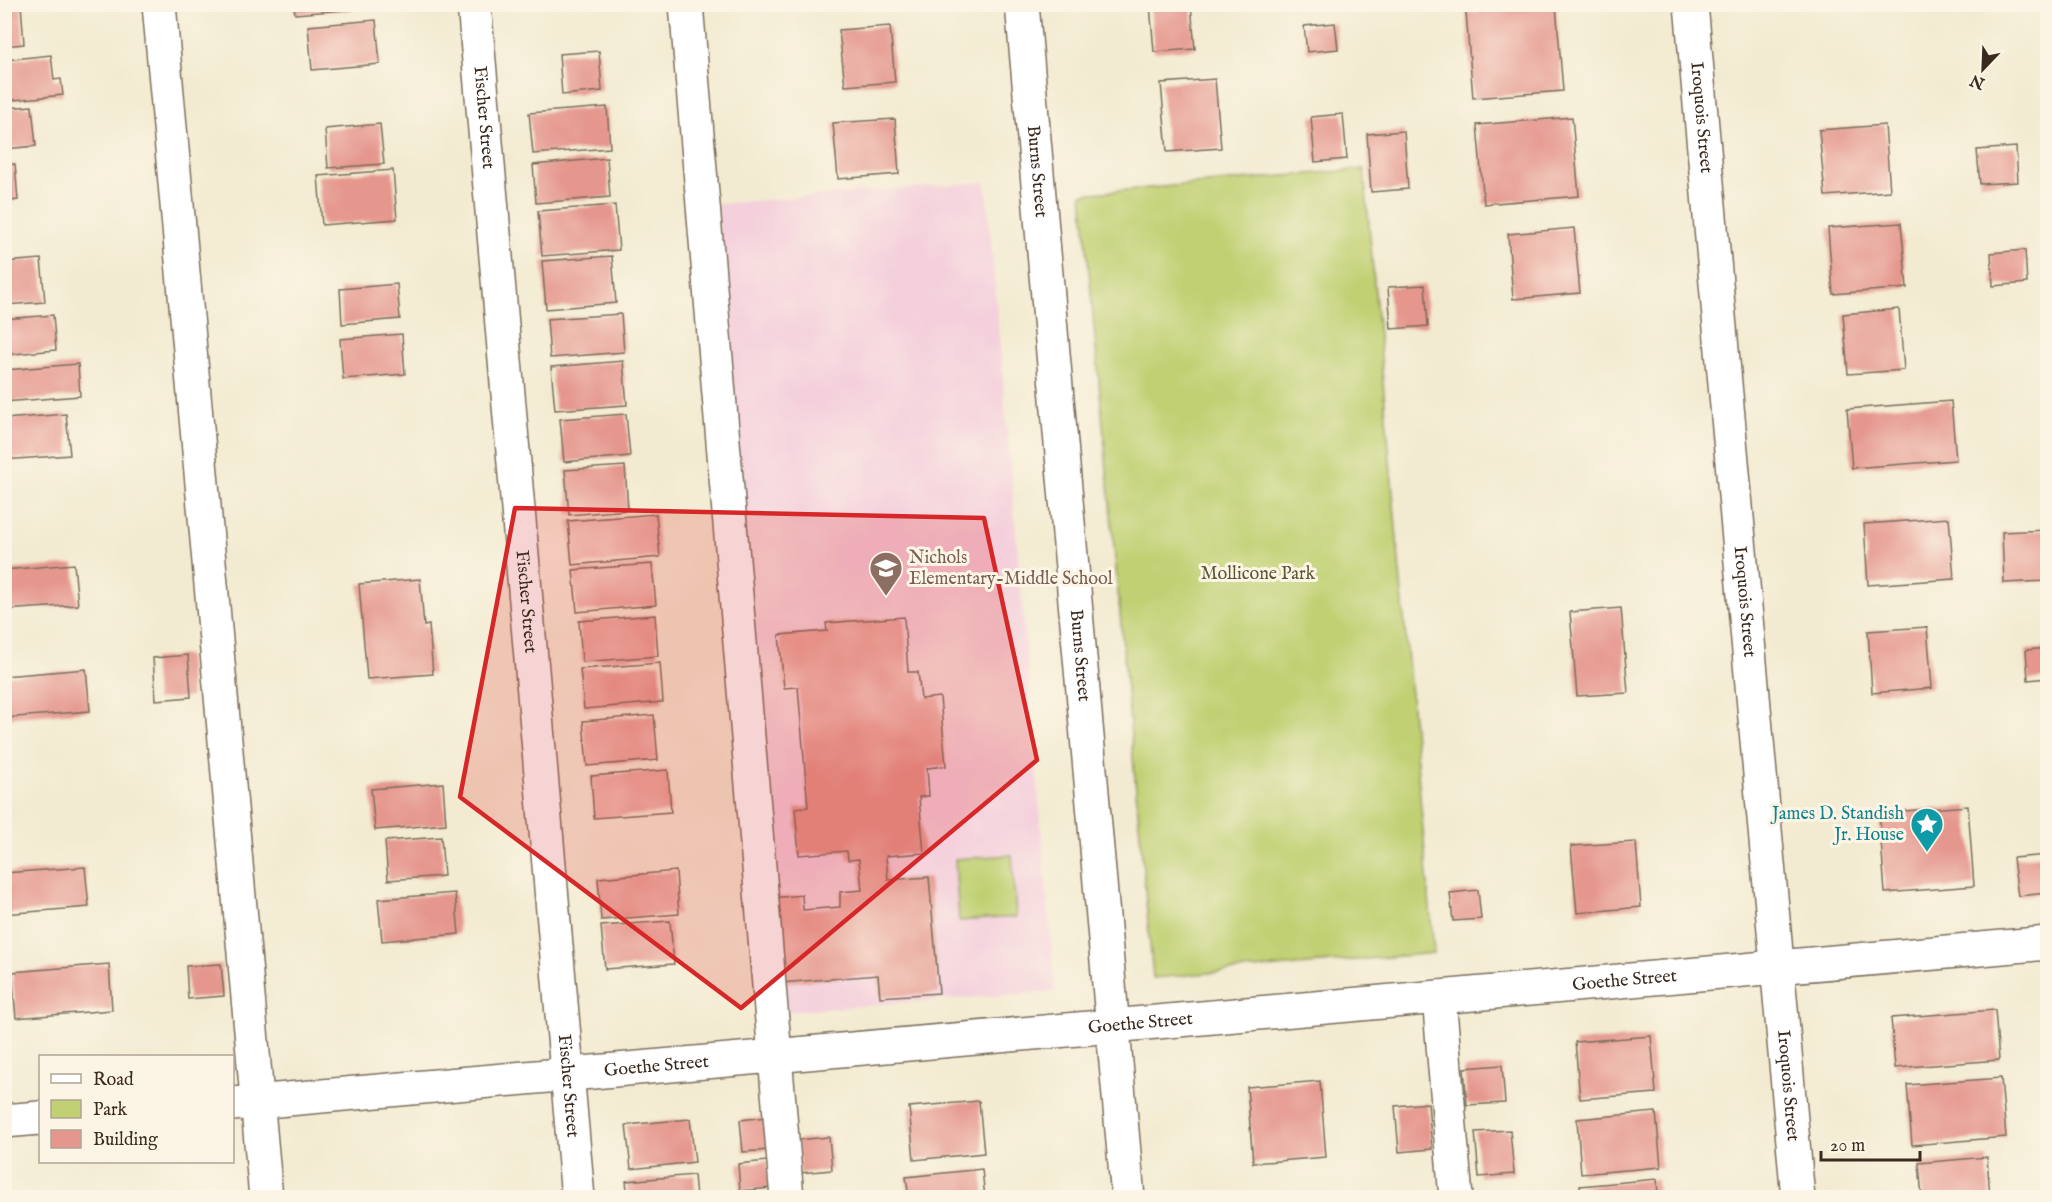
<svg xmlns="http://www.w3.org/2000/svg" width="2052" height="1202" viewBox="0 0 2052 1202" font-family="'IM FELL English',serif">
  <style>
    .built { fill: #f4cfdc }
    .green { fill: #c0d072; stroke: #7e7d48; stroke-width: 1.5 }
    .building { fill: #e5968d }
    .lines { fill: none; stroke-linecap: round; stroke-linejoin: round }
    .minor-casing { stroke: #7b6e5d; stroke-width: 36 }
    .minor { stroke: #fff; stroke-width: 33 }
    .marked { fill: #d62828; fill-opacity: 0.2; stroke: #d62828; stroke-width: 4.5; stroke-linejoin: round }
    .labels { text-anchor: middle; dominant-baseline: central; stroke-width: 6; stroke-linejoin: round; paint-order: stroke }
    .street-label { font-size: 18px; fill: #3b2a1e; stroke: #fcf5e5 }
    .education-label { font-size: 18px; fill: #785e54; stroke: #fcf5e5; text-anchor: start }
    .park-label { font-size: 18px; fill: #5c5433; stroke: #fcf5e5 }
    .culture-label { font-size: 18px; fill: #0d838f; stroke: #fcf5e5; text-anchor: end }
  </style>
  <rect width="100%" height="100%" fill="#fcf5e5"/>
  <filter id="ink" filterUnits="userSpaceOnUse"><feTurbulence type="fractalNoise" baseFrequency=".0167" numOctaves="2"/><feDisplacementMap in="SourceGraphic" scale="12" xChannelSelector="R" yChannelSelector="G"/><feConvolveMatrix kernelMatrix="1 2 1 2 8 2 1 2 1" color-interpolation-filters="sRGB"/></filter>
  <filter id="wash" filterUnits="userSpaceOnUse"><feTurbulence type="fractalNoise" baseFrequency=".008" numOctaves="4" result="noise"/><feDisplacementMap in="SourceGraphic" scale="24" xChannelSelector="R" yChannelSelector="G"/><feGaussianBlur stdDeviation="1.35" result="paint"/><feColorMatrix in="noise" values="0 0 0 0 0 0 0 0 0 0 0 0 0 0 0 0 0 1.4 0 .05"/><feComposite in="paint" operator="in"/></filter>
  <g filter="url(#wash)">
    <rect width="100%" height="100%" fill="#f3ebd1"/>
    <!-- built -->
    <path class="built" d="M986 182 1055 991 785 1012 717 204Z"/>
    <!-- green -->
    <path class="green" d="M1364 169 1434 953 1153 978 1082 194Z
      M1012 855 1016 917 959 921 955 859Z"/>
    <g id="blocks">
      <!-- building -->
      <path class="building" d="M4 4H21L24 44 4 46Z
        M294 5H370V8L295 14Z
        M1150 5H1191L1195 49 1154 52Z
        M1556 5 1563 91 1473 98 1466 13Z
        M376 20 380 64 312 70 308 26Z
        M1335 23 1338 49 1307 52 1304 26Z
        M890 26 895 82 845 86 839 30Z
        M599 51 602 91 562 95 559 54Z
        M51 55 54 80 61 79 63 95 4 101V60Z
        M1215 79 1221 148 1167 152 1161 83Z
        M32 106 36 146 5 149V108Z
        M607 107 610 148 533 154 529 113Z
        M1343 114 1347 159 1315 162 1311 117Z
        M1572 117 1579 196 1484 204 1477 125Z
        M895 119 899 174 838 179 833 123Z
        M380 124 384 164 328 168 325 129Z
        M1885 125 1890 191 1825 196 1819 130Z
        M1404 131 1408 189 1371 192 1367 134Z
        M2016 147 2018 182 1980 184 1977 150Z
        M607 158 610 197 536 203 533 165Z
        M15 164 18 200 4 202V165Z
        M393 170 397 219 322 225 318 176Z
        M615 205 619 250 542 256 538 211Z
        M1901 223 1907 288 1833 294 1828 228Z
        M1574 228 1580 293 1513 299 1508 234Z
        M2025 250 2027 283 1993 286 1991 253Z
        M612 256 616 303 546 309 542 261Z
        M41 259 45 302 5 305V262Z
        M397 284 400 319 342 324 340 289Z
        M1425 285 1428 326 1391 329 1388 287Z
        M1899 309 1904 370 1848 374 1843 314Z
        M621 314 624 352 550 358 547 319Z
        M53 315 56 350 4 355V319Z
        M402 334 405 374 343 379 340 339Z
        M623 361 627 405 555 410 551 367Z
        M78 364 80 396 4 402V370Z
        M1951 401 1956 460 1852 468 1847 409Z
        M66 414 70 455 4 460V419Z
        M626 414 630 456 564 462 560 419Z
        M625 466 628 510 569 515 565 470Z
        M656 514 660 557 572 565 568 521Z
        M1949 518 1954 579 1868 585 1864 524Z
        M2048 530V581L2004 583 2002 532Z
        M74 564 78 605 4 610V570Z
        M652 564 656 605 577 612 573 570Z
        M420 579 424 626 429 625 433 674 367 679 359 584Z
        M1621 608 1628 693 1577 696 1570 612Z
        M655 615 658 656 582 662 579 621Z
        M904 617 908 672H918L921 699 940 697 946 766 927 768 929 796 919 797 924 853 886 856 888 880 929 877 939 993 880 997 878 975 780 983 772 898 802 895 803 910 840 907V892L862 890 859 859 848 860 847 851 799 855 795 808 808 807 798 687 784 688 779 635 827 631 826 623Z
        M1927 627 1932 688 1872 693 1868 631Z
        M2048 648V678L2028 680 2026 650Z
        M188 655 191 697 156 700 153 658Z
        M660 663 663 702 584 709 580 669Z
        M86 669 90 711 4 718V676Z
        M654 715 658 760 587 766 583 721Z
        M668 770 671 812 594 818 591 776Z
        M443 783 446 824 375 830 371 789Z
        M1968 806 1974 886 1885 893 1879 813Z
        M441 837 444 876 388 880 385 841Z
        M1636 842 1641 907 1577 913 1571 846Z
        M2048 855V893L2018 896 2013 858Z
        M85 867 89 907 4 914V873Z
        M676 871 679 914 601 920 598 878Z
        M1478 890 1481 919 1453 921 1450 893Z
        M455 893 459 934 382 941 378 899Z
        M670 921 674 964 605 969 601 926Z
        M109 964 112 1010 16 1018 12 972Z
        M221 964 224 996 188 999 186 966Z
        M1995 1010 1999 1060 1895 1068 1891 1018Z
        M1651 1036 1656 1093 1580 1099 1575 1042Z
        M1502 1065 1505 1103 1467 1105 1464 1068Z
        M2001 1078 2006 1137 1912 1145 1907 1085Z
        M1320 1081 1326 1157 1253 1163 1247 1087Z
        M979 1101 984 1153 914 1160 909 1107Z
        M1428 1103 1432 1149 1399 1152 1395 1106Z
        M1656 1112 1661 1167 1581 1174 1577 1119Z
        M767 1117 770 1150 743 1152 740 1120Z
        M690 1119 695 1162 631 1169 626 1125Z
        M1510 1130 1514 1174 1479 1177 1475 1132Z
        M829 1137 832 1170 800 1173 797 1140Z
        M1987 1157 1990 1198H1922L1919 1163Z
        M767 1161 770 1188 740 1191 738 1164Z
        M982 1169 985 1198H909L906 1177Z
        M694 1175 696 1198H628L626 1181Z
        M1657 1179 1658 1198H1581L1580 1186Z"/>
    </g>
  </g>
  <g filter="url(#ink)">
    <use href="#blocks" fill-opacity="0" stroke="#7b6e5d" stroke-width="1.5"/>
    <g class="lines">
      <!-- minor casing -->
      <g class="minor-casing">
        <g id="minor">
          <path d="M159 4 266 1198"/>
          <path id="s1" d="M474 4 578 1198"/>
          <path d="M686 4 787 1198"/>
          <path id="s2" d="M1022 4 1128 1198"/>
          <path id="s3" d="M1691 4 1798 1198"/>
          <path d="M1439 997 1456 1198"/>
          <path id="s4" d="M232 1104 2048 943"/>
          <path d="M4 1121 40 1118"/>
        </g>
      </g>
      <!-- minor -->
      <use href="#minor" class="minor"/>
    </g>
  </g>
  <!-- marked area -->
  <path class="marked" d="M515 508 984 518 1037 760 741 1008 460 797Z"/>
  <!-- icons -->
  <defs>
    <g id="school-pin" transform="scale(1.725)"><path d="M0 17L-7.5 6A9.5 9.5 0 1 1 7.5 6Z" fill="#8d6e63" stroke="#fcf5e5"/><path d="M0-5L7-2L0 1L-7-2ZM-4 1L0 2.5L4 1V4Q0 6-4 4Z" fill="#fff"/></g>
    <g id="sight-pin" transform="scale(1.725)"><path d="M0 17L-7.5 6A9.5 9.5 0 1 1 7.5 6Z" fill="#0f9aa8" stroke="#fcf5e5"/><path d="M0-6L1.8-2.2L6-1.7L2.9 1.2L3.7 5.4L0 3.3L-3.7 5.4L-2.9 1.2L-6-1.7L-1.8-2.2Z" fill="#fff"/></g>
  </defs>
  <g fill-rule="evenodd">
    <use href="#school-pin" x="886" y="568"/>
    <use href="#sight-pin" x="1927" y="824"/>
  </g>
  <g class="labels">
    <!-- street labels -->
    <g class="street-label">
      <text stroke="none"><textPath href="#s1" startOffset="114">Fischer Street</textPath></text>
      <text stroke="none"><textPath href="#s3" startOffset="114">Iroquois Street</textPath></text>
      <text stroke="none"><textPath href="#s2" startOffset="168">Burns Street</textPath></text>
      <text stroke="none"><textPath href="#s1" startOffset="600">Fischer Street</textPath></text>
      <text stroke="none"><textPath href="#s3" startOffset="600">Iroquois Street</textPath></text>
      <text stroke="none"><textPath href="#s2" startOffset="654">Burns Street</textPath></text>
      <text stroke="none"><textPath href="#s4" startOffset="1398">Goethe Street</textPath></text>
      <text stroke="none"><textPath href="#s4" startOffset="912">Goethe Street</textPath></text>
      <text stroke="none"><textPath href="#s4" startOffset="426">Goethe Street</textPath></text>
      <text stroke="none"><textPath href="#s1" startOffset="1086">Fischer Street</textPath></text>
      <text stroke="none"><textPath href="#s3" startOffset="1086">Iroquois Street</textPath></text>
    </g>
    <!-- education labels -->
    <g class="education-label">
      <text x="909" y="558">Nichols<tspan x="909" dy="21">Elementary-Middle School</tspan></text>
    </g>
    <!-- park labels -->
    <g class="park-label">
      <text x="1258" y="574">Mollicone Park</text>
    </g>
    <!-- culture labels -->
    <g class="culture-label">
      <text x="1904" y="814">James D. Standish<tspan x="1904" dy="21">Jr. House</tspan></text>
    </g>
  </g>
  <!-- margin -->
  <rect width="2052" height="1202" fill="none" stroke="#fcf5e5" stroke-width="24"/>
  <!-- legend -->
  <rect x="39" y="1055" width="195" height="108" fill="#fcf5e5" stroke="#afa495" stroke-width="1.5"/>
  <rect x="51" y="1074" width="30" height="9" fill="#ffffff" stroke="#afa495" stroke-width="1.5"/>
  <text x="93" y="1085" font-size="18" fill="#3b2a1e">Road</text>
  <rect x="51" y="1100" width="30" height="18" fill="#c0d072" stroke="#afa495" stroke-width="1.5"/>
  <text x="93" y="1115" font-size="18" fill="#3b2a1e">Park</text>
  <rect x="51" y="1130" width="30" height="18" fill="#e5968d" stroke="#afa495" stroke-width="1.5"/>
  <text x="93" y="1145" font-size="18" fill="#3b2a1e">Building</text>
  <!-- north arrow -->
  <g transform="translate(1983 69) rotate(203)" stroke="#fcf5e5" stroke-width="4.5" paint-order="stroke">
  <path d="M0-4.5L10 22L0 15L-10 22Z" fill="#3b2a1e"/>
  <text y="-9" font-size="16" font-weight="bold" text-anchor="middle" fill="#3b2a1e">N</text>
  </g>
  <!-- scale -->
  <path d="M1821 1151v9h99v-9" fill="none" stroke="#3b2a1e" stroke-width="3"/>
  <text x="1830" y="1151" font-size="18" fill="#3b2a1e" stroke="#fcf5e5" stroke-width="4.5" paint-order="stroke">20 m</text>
</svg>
